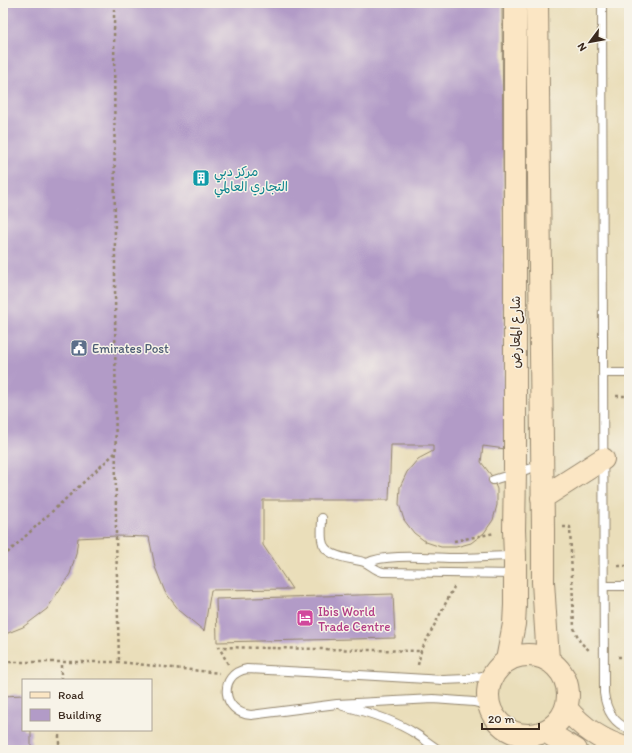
<svg xmlns="http://www.w3.org/2000/svg" width="632" height="753" viewBox="0 0 632 753" font-family="Itim,'Playpen Sans Arabic',sans-serif">
  <style>
    .building { fill: #b29bc7 }
    .lines { fill: none; stroke-linecap: round; stroke-linejoin: round }
    .lane-casing { stroke: #92846c; stroke-width: 10 }
    .secondary-casing { stroke: #92846c; stroke-width: 24 }
    .path { stroke: #92846c; stroke-width: 2.5; stroke-dasharray: 3 3; stroke-linecap: butt }
    .lane { stroke: #fff; stroke-width: 8 }
    .secondary { stroke: #fbe6c4; stroke-width: 22 }
    .labels { text-anchor: middle; dominant-baseline: central; stroke-width: 3; stroke-linejoin: round; paint-order: stroke }
    .culture-label { font-size: 13px; fill: #0d838f; stroke: #f7f3e8; text-anchor: start }
    .street-label { font-size: 13px; fill: #3b2a1e; stroke: #f7f3e8 }
    .service-label { font-size: 13px; fill: #4e5e75; stroke: #f7f3e8; text-anchor: start }
    .hotel-label { font-size: 13px; fill: #b23c85; stroke: #f7f3e8; text-anchor: start }
  </style>
  <rect width="100%" height="100%" fill="#f7f3e8"/>
  <filter id="ink" filterUnits="userSpaceOnUse"><feTurbulence type="fractalNoise" baseFrequency=".025" numOctaves="2"/><feDisplacementMap in="SourceGraphic" scale="8" xChannelSelector="R" yChannelSelector="G"/><feConvolveMatrix kernelMatrix="1 2 1 2 8 2 1 2 1" color-interpolation-filters="sRGB"/></filter>
  <filter id="wash" filterUnits="userSpaceOnUse"><feTurbulence type="fractalNoise" baseFrequency=".012" numOctaves="4" result="noise"/><feDisplacementMap in="SourceGraphic" scale="16" xChannelSelector="R" yChannelSelector="G"/><feGaussianBlur stdDeviation="0.9" result="paint"/><feColorMatrix in="noise" values="0 0 0 0 0 0 0 0 0 0 0 0 0 0 0 0 0 1.4 0 .05"/><feComposite in="paint" operator="in"/></filter>
  <g filter="url(#wash)">
    <rect width="100%" height="100%" fill="#eadeba"/>
    <g id="blocks">
      <!-- building -->
      <path class="building" d="M3 3H502L505 449 483 446 481 462 491 475 497 489V505L493 520 484 533 471 543 456 547H441L426 542 414 533 404 520 399 504 400 487 407 472 418 459 433 451V445H391L389 500H263V545L292 589 211 590 204 631 179 610 165 592 155 567 149 537 116 536 78 538 76 554 70 574 47 609 23 627 3 635Z
        M393 594 395 638 217 642 216 599Z
        M23 695V730H31V750H3V696Z"/>
    </g>
  </g>
  <g filter="url(#ink)">
    <use href="#blocks" fill-opacity="0" stroke="#92846c" stroke-width="1"/>
    <g class="lines">
      <!-- lane casing -->
      <g class="lane-casing">
        <path id="lane" d="M602 3 604 693C606 709 613 723 629 729
          M603 373H629
          M493 480 542 465
          M322 518C322 525 321 533 322 540 324 558 351 558 364 562 370 564 374 570 383 572L514 574
          M367 563C385 553 433 558 456 558 475 558 495 556 514 556
          M604 586H629
          M343 706C368 712 394 720 416 734 424 739 431 745 439 750
          M489 706 474 702 433 699 337 704 251 715C222 713 217 674 247 669L325 673 443 680 467 679 493 674"/>
      </g>
      <!-- secondary casing -->
      <g class="secondary-casing">
        <path id="secondary" d="M537 3 543 529V582L548 660
          M542 498 603 459
          M488 695a40 40 0 1 1 80 0a40 40 0 1 1-80 0Z
          M507 660 514 624 515 605V556L514 530 515 472V3
          M566 708C583 729 603 742 629 749
          M545 731 576 750"/>
      </g>
      <!-- path -->
      <path class="path" d="M114 3 116 536 119 662
        M616 396H629
        M563 527H570L574 628 580 642 590 651
        M454 541 495 533
        M3 557 115 453
        M618 566H629
        M618 657H629
        M3 662H119L219 673
        M228 664 219 647 421 651
        M418 665 421 651 454 587
        M61 680V662
        M59 750V730"/>
      <!-- lane -->
      <use href="#lane" class="lane"/>
      <!-- secondary -->
      <use href="#secondary" class="secondary"/>
    </g>
  </g>
  <!-- icons -->
  <defs>
    <g id="building-square" transform="scale(0.9)"><rect x="-9" y="-9" width="18" height="18" rx="4" fill="#0f9aa8" stroke="#f7f3e8"/><path d="M-4-6H4V6H1V3H-1V6H-4ZM-2.5-4.3h1.7v1.8h-1.7ZM.8-4.3h1.7v1.8H.8ZM-2.5-1h1.7V.8h-1.7ZM.8-1h1.7V.8H.8Z" fill="#fff"/></g>
    <g id="civic-square" transform="scale(0.9)"><rect x="-9" y="-9" width="18" height="18" rx="4" fill="#5c6f8a" stroke="#f7f3e8"/><path d="M-.6-6.5H3V-4.5H.6V-3L4-1V1h2V6H-6V1h2V-1L-.6-3ZM-1.2 2.5V6h2.4V2.5Z" fill="#fff"/></g>
    <g id="hotel-square" transform="scale(0.9)"><rect x="-9" y="-9" width="18" height="18" rx="4" fill="#d1479c" stroke="#f7f3e8"/><path d="M-6-4.5h1.5V1H6V5H4.5V3h-9V5H-6ZM-4 0a1.8 1.8 0 1 1 3.6 0ZM.5 0V-2.5h3Q6-2.5 6 0Z" fill="#fff"/></g>
  </defs>
  <g fill-rule="evenodd">
    <use href="#building-square" x="201" y="178"/>
    <use href="#civic-square" x="79" y="348"/>
    <use href="#hotel-square" x="305" y="618"/>
  </g>
  <g class="labels">
    <!-- culture labels -->
    <g class="culture-label">
      <text x="214" y="171">مركز دبي<tspan x="214" dy="15">التجاري العالمي</tspan></text>
    </g>
    <!-- street labels -->
    <g class="street-label">
      <text transform="translate(515 332) rotate(-90)">شارع المعارض</text>
    </g>
    <!-- service labels -->
    <g class="service-label">
      <text x="92" y="348">Emirates Post</text>
    </g>
    <!-- hotel labels -->
    <g class="hotel-label">
      <text x="318" y="611">Ibis World<tspan x="318" dy="15">Trade Centre</tspan></text>
    </g>
  </g>
  <!-- margin -->
  <rect width="632" height="753" fill="none" stroke="#f7f3e8" stroke-width="16"/>
  <!-- legend -->
  <rect x="22" y="679" width="130" height="52" fill="#f7f3e8" stroke="#aca397"/>
  <rect x="30" y="692" width="20" height="6" fill="#fbe6c4" stroke="#aca397"/>
  <text x="58" y="699" font-size="12" fill="#3b2a1e">Road</text>
  <rect x="30" y="709" width="20" height="12" fill="#b29bc7" stroke="#aca397"/>
  <text x="58" y="719" font-size="12" fill="#3b2a1e">Building</text>
  <!-- north arrow -->
  <g transform="translate(590 42) rotate(238)" stroke="#f7f3e8" stroke-width="3" paint-order="stroke">
  <path d="M0-3L7 15L0 10L-7 15Z" fill="#3b2a1e"/>
  <text y="-6" font-size="11" font-weight="bold" text-anchor="middle" fill="#3b2a1e">N</text>
  </g>
  <!-- scale -->
  <path d="M482 723v6h57v-6" fill="none" stroke="#3b2a1e" stroke-width="2"/>
  <text x="488" y="723" font-size="12" fill="#3b2a1e" stroke="#f7f3e8" stroke-width="3" paint-order="stroke">20 m</text>
</svg>
